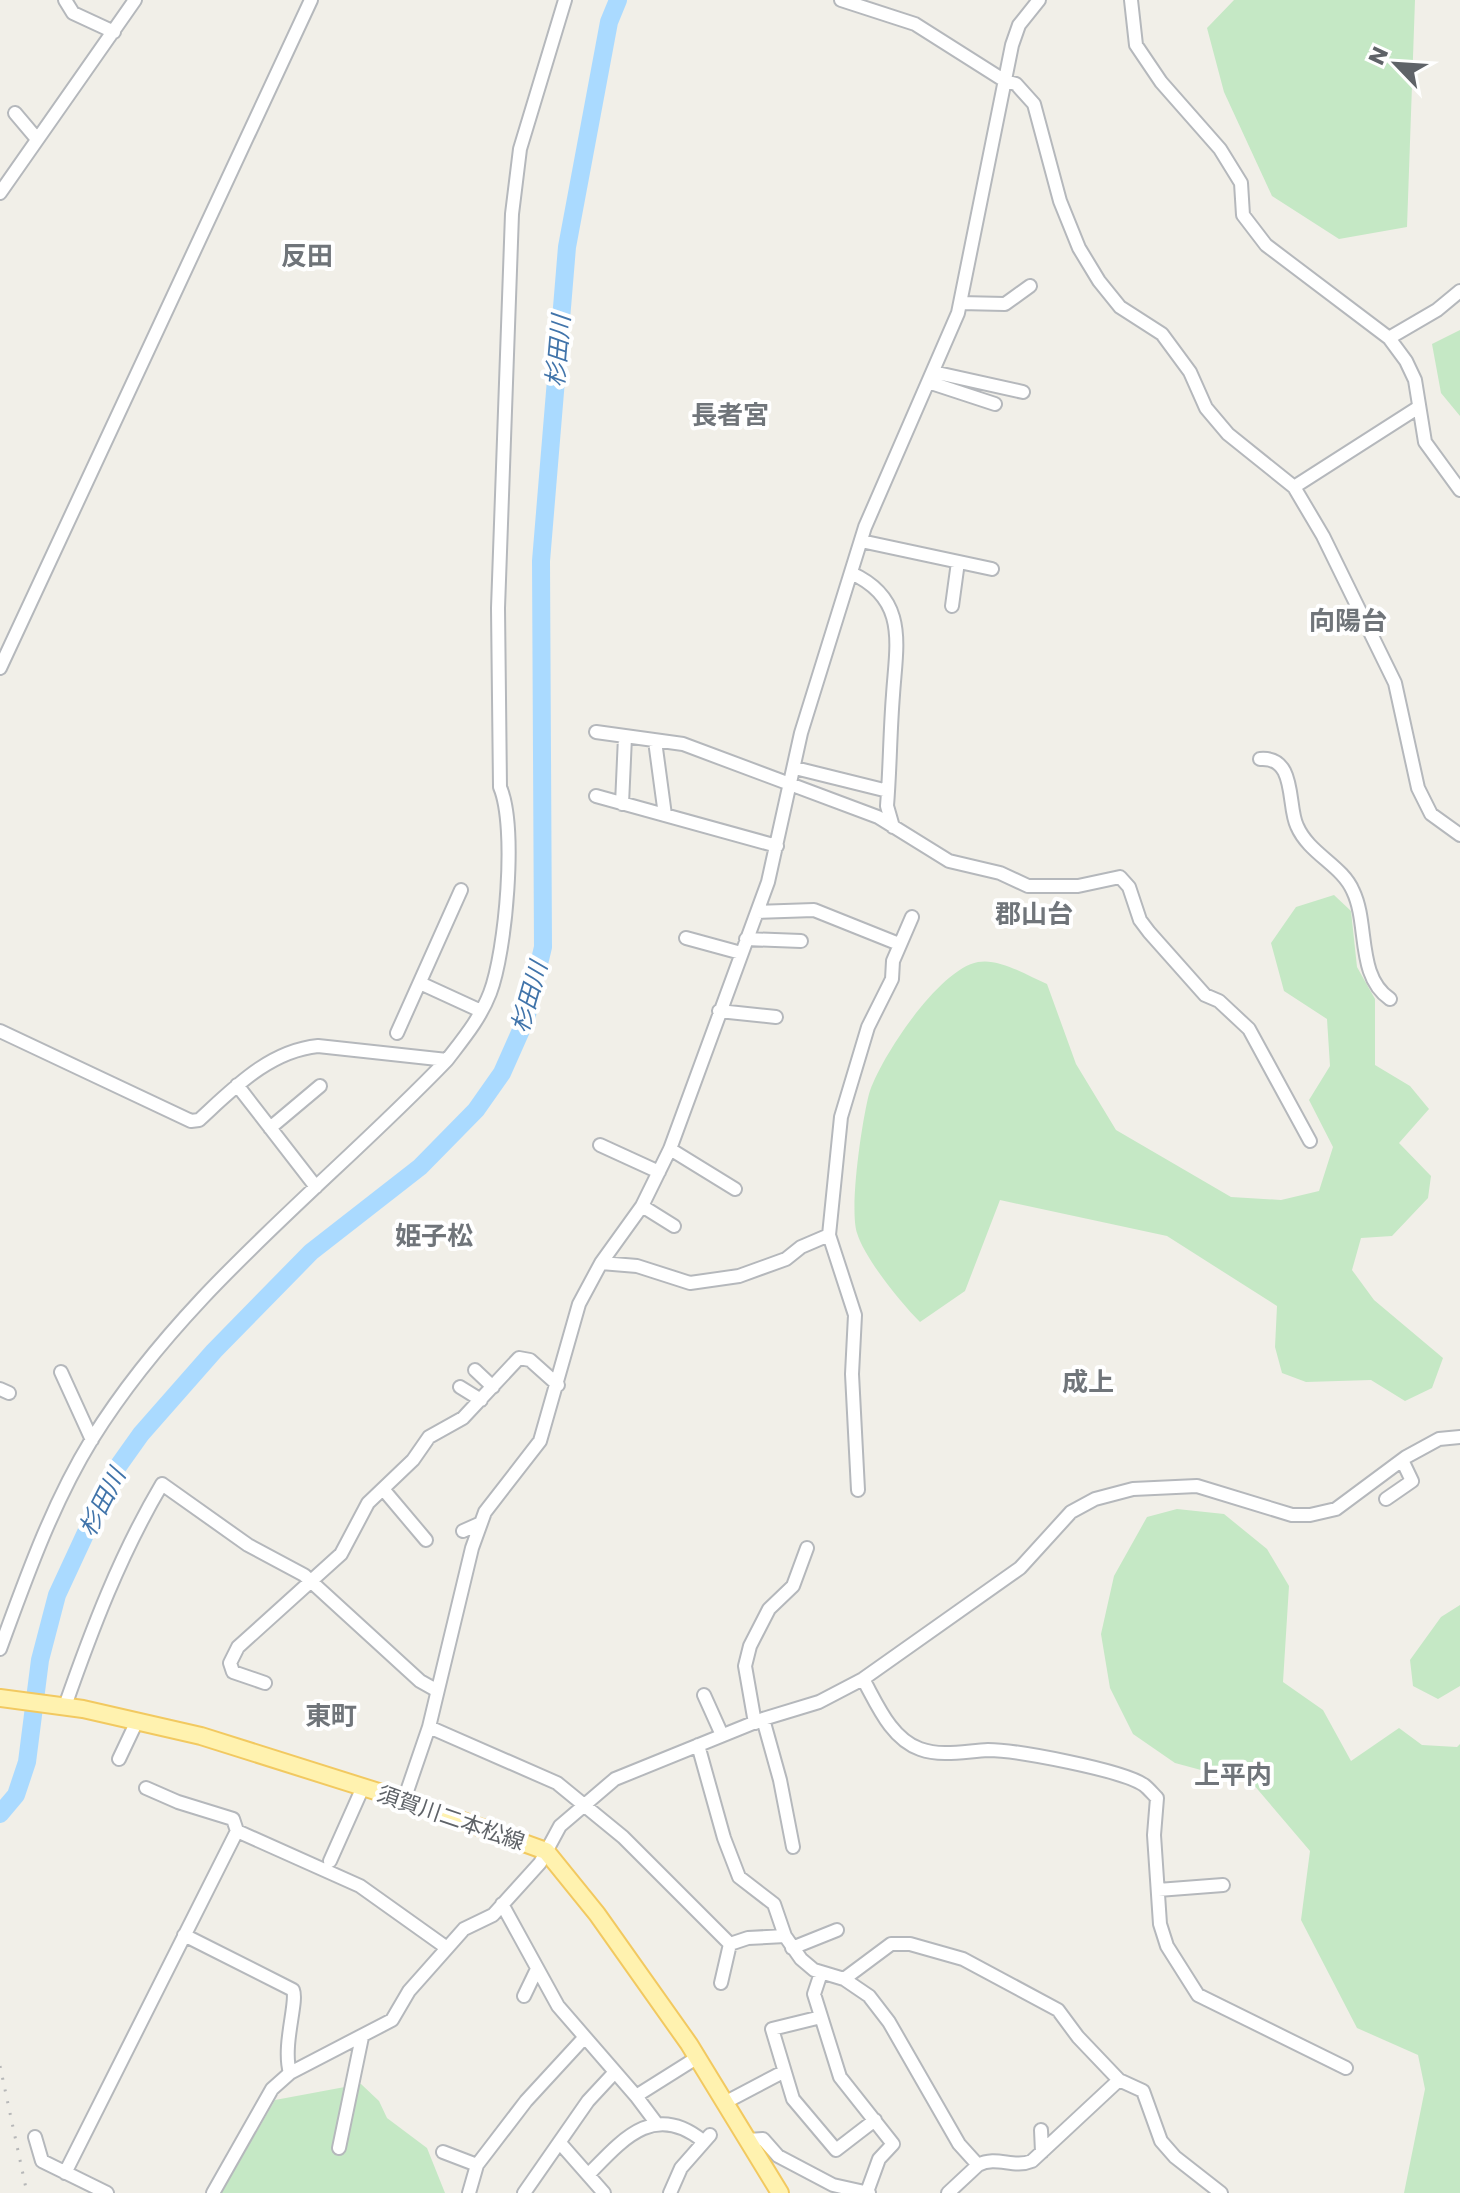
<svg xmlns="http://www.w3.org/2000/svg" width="1460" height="2193" viewBox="0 0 1460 2193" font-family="Poppins,'Noto Sans JP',sans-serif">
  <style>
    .green { fill: #c5e8c5 }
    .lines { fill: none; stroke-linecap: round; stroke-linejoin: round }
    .river { stroke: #aadaff; stroke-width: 18 }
    .minor-casing { stroke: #b5b8bc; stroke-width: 16 }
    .major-casing { stroke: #f2c960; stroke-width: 20 }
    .minor { stroke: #fff; stroke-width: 12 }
    .major { stroke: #fff2af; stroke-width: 16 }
    .rail { stroke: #b6b7b8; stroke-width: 3; stroke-dasharray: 2 10; stroke-linecap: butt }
    .labels { text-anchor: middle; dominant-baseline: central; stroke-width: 8; stroke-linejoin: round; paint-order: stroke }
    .street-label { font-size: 22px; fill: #5f6368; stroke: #fff }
    .water-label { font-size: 24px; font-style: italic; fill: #4174aa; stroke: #fff }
    .quarter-label { font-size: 26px; font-weight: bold; fill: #70757a; stroke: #fff }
  </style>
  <rect width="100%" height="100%" fill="#f1efe8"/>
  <!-- green -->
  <path class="green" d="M1234 0H1415L1407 227 1339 239 1272 196 1224 92 1207 28Z
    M1460 330V416L1441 393 1432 344Z
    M1334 895 1351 911 1357 967 1375 999V1065L1410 1086 1429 1109 1399 1143 1431 1176 1428 1198 1392 1236 1361 1238 1352 1270 1374 1300 1443 1358 1432 1388 1405 1401 1371 1380 1306 1382 1282 1373 1275 1347 1277 1306 1167 1236 1000 1200 965 1291 920 1322C901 1303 865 1259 857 1233 849 1208 862 1121 869 1094 880 1058 939 969 978 962 1000 958 1028 976 1047 984L1076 1064 1116 1130 1231 1197 1281 1200 1319 1191 1333 1147 1309 1100 1330 1066 1327 1019 1284 991 1271 943 1296 907Z
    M1177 1509 1224 1514 1267 1549 1289 1586 1283 1682 1323 1710 1351 1761 1399 1728 1422 1745 1457 1747 1460 1744V2193H1404L1425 2089 1418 2055 1357 2028 1301 1920 1310 1851 1253 1784 1175 1763 1133 1734 1110 1688 1101 1634 1114 1576 1147 1517Z
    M1460 1605V1686L1438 1699 1413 1686 1410 1660 1441 1617Z
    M361 2084 379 2101 387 2118 427 2148 445 2193H221L275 2100Z"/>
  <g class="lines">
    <!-- river -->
    <path class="river" d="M0 1814 16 1795 27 1762 40 1660 57 1595 114 1472 141 1434 214 1351 311 1252 420 1167 476 1110 502 1073 526 1019 543 947 541 561 567 247 609 22 618 0"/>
    <!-- minor casing -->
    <g class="minor-casing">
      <path id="minor" d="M65 0 73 13 114 32
        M841 0 915 24 1005 81 1016 84 1034 104 1060 201 1079 248 1099 281 1120 307 1162 334 1190 372 1206 408 1228 434 1294 487 1323 536 1395 683 1418 788 1431 814 1460 835
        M1131 0 1136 45 1161 82 1220 149 1241 183 1243 215 1266 245 1389 338 1406 361 1415 380 1425 442 1460 490
        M15 113 37 139
        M0 193 135 0
        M960 303 1005 304 1030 286
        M1389 338 1437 310 1460 291
        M933 372 1023 392
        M928 382 995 404
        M1294 487 1419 407
        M861 541 992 569
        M851 573C909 599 896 646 893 695 890 732 890 769 887 806L893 827
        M952 606 958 562
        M0 668 311 0
        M596 732 683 744 878 817 949 861 1000 873 1028 886H1078L1120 877 1129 887 1140 920 1149 932 1205 995 1219 1001 1249 1029 1310 1141
        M655 741 665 815
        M1260 759C1297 756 1287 806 1297 826 1309 854 1342 865 1353 891 1369 924 1356 976 1390 999
        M795 768 888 791
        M596 796 777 846
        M622 804 625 737
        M757 912 814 910 899 944
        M686 938 741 953
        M746 939 801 941
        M420 983 481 1011
        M719 1011 776 1017
        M0 1031 191 1121 199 1120C234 1088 269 1051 318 1046L447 1060C463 1039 480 1019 490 993 506 951 517 827 500 787L498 608 512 214 520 149 565 0
        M397 1033 461 890
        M237 1085 316 1187
        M270 1128 320 1086
        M600 1145 659 1172
        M670 1149 735 1189
        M642 1206 674 1226
        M601 1263 637 1266 690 1283 739 1276 786 1259 801 1247 829 1235
        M475 1370 493 1387
        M61 1372 92 1440
        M460 1387 481 1400
        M0 1389 9 1393
        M383 1489 426 1540
        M858 1490 852 1374 855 1315 829 1235 841 1117 868 1027 892 979 893 961 912 917
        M1386 1499 1412 1481 1402 1460
        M463 1531 481 1523
        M0 1649C26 1578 52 1504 92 1439 184 1291 327 1185 447 1060
        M863 1679C877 1704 891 1739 920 1749 942 1757 966 1751 988 1750 1016 1750 1122 1770 1144 1785 1148 1788 1153 1794 1157 1798L1154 1835 1160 1924 1167 1946 1198 1995 1346 2068
        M265 1683 233 1672 230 1663 238 1647 341 1554 368 1503 413 1460 429 1437 463 1418 519 1358 530 1360 558 1385
        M704 1695 722 1735
        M65 1706C92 1629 120 1555 162 1484L248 1545 304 1575 420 1681 436 1690
        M763 1719 780 1780 793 1847
        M755 1723 745 1666 750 1646 769 1609 793 1586 807 1548
        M429 1727 557 1783 623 1837 730 1944 748 1938 785 1936
        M698 1745 724 1838 739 1877 774 1904 785 1936 801 1959 814 1970 844 1979 869 1996 889 2022 959 2144 978 2165 948 2193
        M119 1759 137 1721
        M146 1788 178 1802 233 1819 237 1831
        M404 1800 429 1727 472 1548 485 1512 540 1441 579 1304 601 1263 642 1206 670 1149 768 882 801 733 865 527 958 313 1012 45 1019 25 1039 0
        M330 1861 363 1787
        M1158 1890 1223 1885
        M502 1904 558 2006 636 2096 698 2057
        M184 1935 293 1990C298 2002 282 2045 290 2073
        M792 1948 837 1930
        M821 1973 814 1994 840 2077 893 2144 879 2159 867 2192
        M844 1979 891 1944H910L963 1959 1058 2010 1078 2037 1119 2080 1032 2161C1013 2169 997 2155 978 2165
        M721 1983 730 1944
        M524 1996 537 1969
        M821 2017 772 2029 793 2099 836 2150 875 2120
        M1119 2080 1143 2091 1161 2141 1175 2157 1221 2193
        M636 2096 657 2124
        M726 2102 783 2072
        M1041 2130 1042 2152
        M35 2137 42 2161 107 2193
        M748 2140 763 2139 778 2156 833 2185 869 2193
        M560 2143 604 2193
        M339 2148 362 2037
        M443 2152 477 2165
        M65 2173 237 1831 360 1886 447 1948
        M588 2175C622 2140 654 2101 703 2141
        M213 2193 272 2089 290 2073 392 2020 409 1991 464 1929 493 1915 540 1863 560 1826 615 1779 763 1719 819 1702 863 1679 1020 1568 1071 1512 1095 1499 1133 1489 1197 1486 1292 1515H1310L1336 1509 1406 1457 1439 1439 1460 1437
        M469 2193 477 2165 526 2101 584 2038
        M524 2193 588 2101 614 2073
        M670 2193 681 2168 710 2135"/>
    </g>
    <!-- major casing -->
    <g class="major-casing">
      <path id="major" d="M0 1698 83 1709 201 1736 404 1800 546 1851 597 1914 689 2044 780 2193"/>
    </g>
    <!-- minor -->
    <use href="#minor" class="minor"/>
    <!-- major -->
    <use href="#major" class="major"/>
    <!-- rail -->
    <path class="rail" d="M0 2066 27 2193"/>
  </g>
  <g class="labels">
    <!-- street labels -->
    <g class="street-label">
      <text transform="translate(451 1818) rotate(19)">須賀川二本松線</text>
    </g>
    <!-- water labels -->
    <g class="water-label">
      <text transform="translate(558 351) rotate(-85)">杉田川</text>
      <text transform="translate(529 997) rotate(-74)">杉田川</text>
      <text transform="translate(102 1502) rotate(-63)">杉田川</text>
    </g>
    <!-- quarter labels -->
    <g class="quarter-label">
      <text x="307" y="256">反田</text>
      <text x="730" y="415">長者宮</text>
      <text x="1348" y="621">向陽台</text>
      <text x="1034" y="914">郡山台</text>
      <text x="434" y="1236">姫子松</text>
      <text x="1088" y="1382">成上</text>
      <text x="331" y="1716">東町</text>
      <text x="1233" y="1775">上平内</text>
    </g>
  </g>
  <!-- north arrow -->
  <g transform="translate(1396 64) rotate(295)" stroke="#ffffff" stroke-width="6" paint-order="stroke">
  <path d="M0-6L14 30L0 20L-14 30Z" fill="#5f6368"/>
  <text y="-12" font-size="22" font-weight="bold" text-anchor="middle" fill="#5f6368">N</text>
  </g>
</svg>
